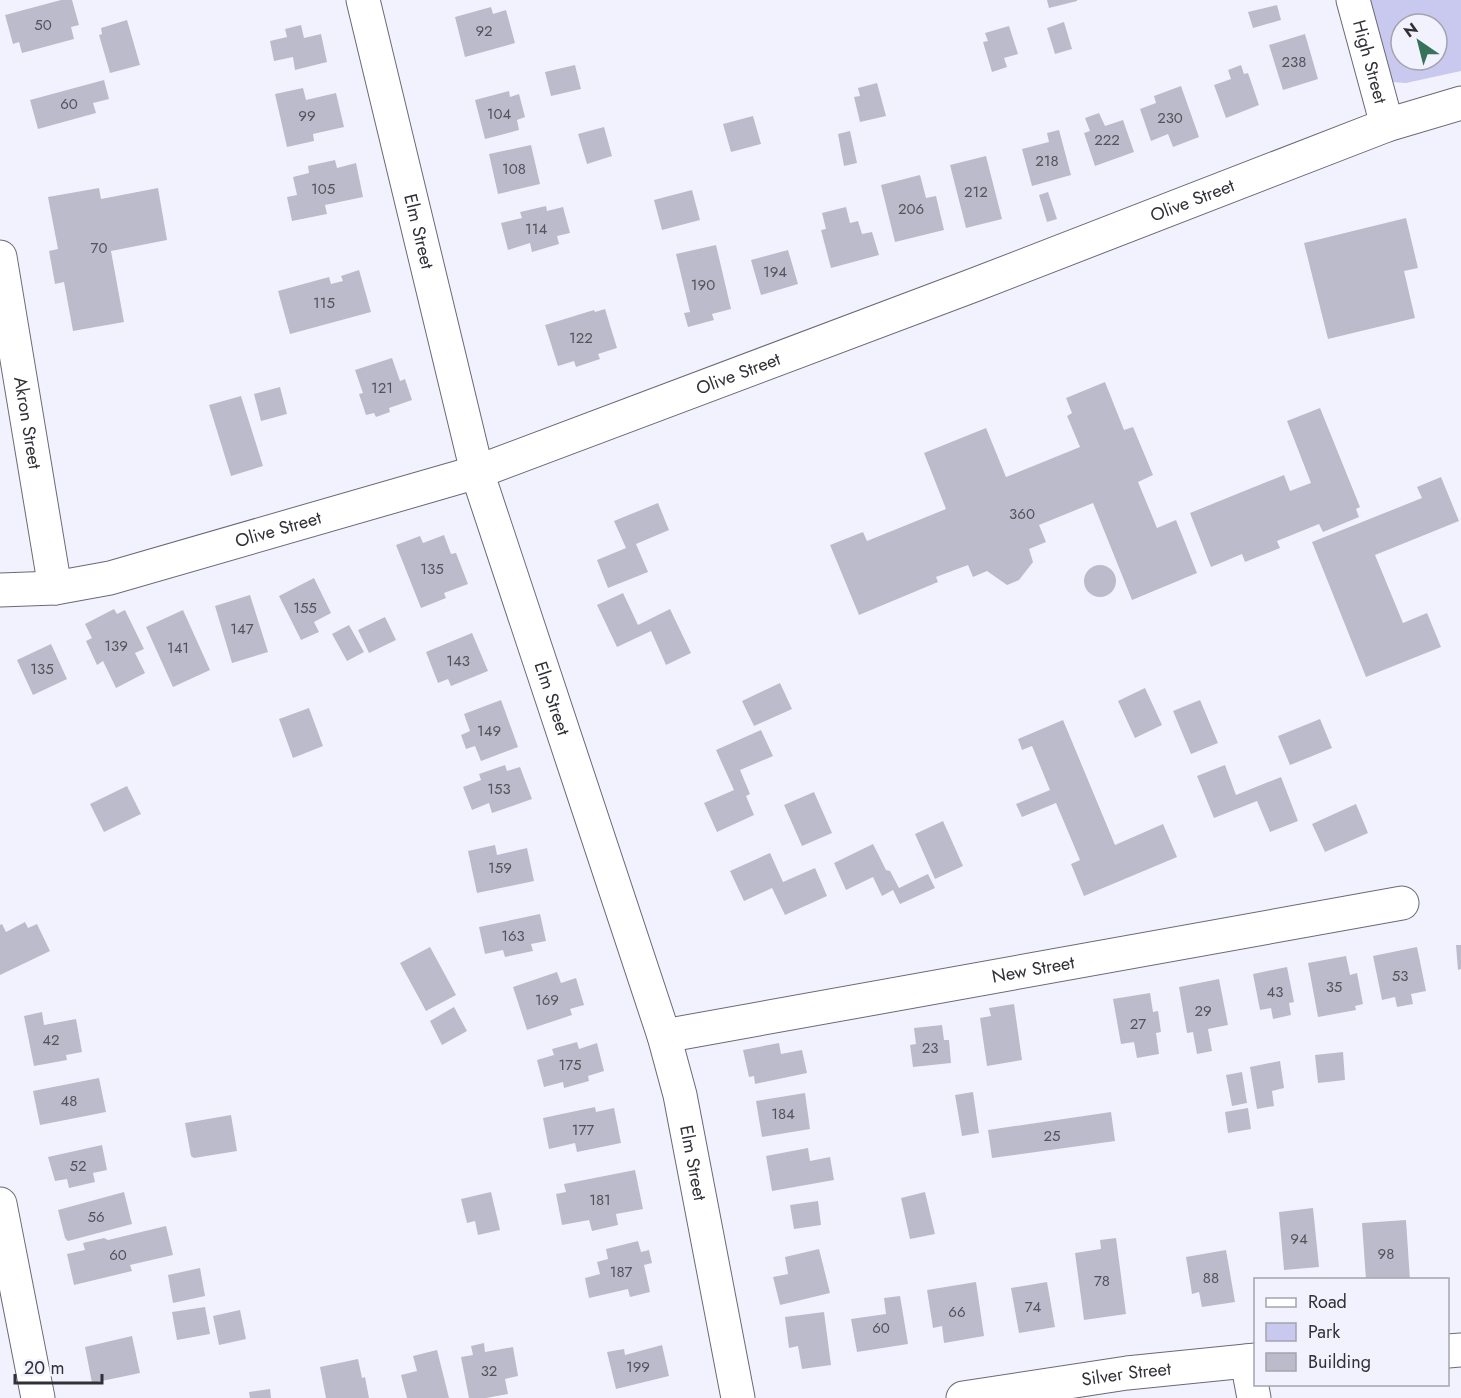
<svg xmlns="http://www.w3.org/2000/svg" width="1461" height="1398" viewBox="0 0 1461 1398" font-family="Jost,sans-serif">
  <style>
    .green { fill: #c9c8ef; fill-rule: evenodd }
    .building { fill: #bcbbcb }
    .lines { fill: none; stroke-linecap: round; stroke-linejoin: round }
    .minor-casing { stroke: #6a6977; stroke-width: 35 }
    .minor { stroke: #fff; stroke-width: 33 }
    .labels { text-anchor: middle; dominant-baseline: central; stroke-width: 5; stroke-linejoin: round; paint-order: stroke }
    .number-label { font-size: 15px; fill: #53535b }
    .street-label { font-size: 18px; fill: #303036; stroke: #f2f2ff }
  </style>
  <rect width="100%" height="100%" fill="#f2f2ff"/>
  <!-- green -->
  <path class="green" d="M1370 0H1461V71L1406 83 1392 82ZM1401 24H1437V60H1401Z"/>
  <!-- building -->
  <path class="building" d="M61 0H72L79 25 71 27 74 39 22 53 19 42 13 44 5 15Z
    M1047 0H1077V1L1049 8Z
    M1277 5 1281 20 1253 28 1248 12Z
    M491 7 493 14 506 10 515 43 465 57 455 17Z
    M127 20 140 65 110 73 99 35 102 34 101 28Z
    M1064 22 1072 49 1055 54 1047 28Z
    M301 25 304 38 321 34 327 62 295 70 293 57 274 61 270 41 287 37 285 29Z
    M1009 26 1018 54 1004 58 1007 67 992 72 983 42 988 41 985 33Z
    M1305 34 1318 79 1283 90 1269 45Z
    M575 65 581 89 551 96 545 72Z
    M1241 65 1244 74 1248 73 1259 105 1226 118 1214 85 1231 79 1228 70Z
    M104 80 109 99 93 103 96 113 38 129 30 100Z
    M877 83 886 116 860 122 854 97 860 96 858 88Z
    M1181 86 1199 137 1173 147 1168 134 1151 141 1140 109 1156 103 1154 96Z
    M303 88 306 100 336 93 344 127 313 134 314 141 287 147 275 94Z
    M509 91 510 97 519 94 525 117 517 120 519 130 485 139 475 100Z
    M1099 113 1105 126 1123 120 1134 152 1095 166 1084 133 1090 131 1085 118Z
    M753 116 761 144 731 152 723 124Z
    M604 127 612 156 587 164 578 134Z
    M1059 130 1071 175 1032 186 1022 149 1049 142 1047 133Z
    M850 131 857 163 844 166 838 134Z
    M531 145 540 184 498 194 489 154Z
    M986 156 1002 219 966 228 950 165Z
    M335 160 337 168 356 163 363 197 325 205 327 214 292 221 287 197 297 195 293 177 309 173 308 166Z
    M920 175 926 198 936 196 944 230 895 242 881 185Z
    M99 188 101 199 158 188 167 240 111 251 124 322 73 331 64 282 55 284 49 251 58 249 48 197Z
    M692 190 700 220 662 230 654 200Z
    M1048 192 1057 219 1047 222 1039 195Z
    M546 206 547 211 563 207 570 233 557 236 559 244 532 252 530 243 508 250 501 223 522 218 520 212Z
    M846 207 850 223 858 221 862 234 872 232 879 255 831 268 821 230 826 229 822 213Z
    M1406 218 1418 268 1404 271 1415 318 1328 339 1304 243Z
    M716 245 731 309 712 314 714 320 688 327 684 313 690 312 676 254Z
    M788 250 798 284 761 295 751 260Z
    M359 270 371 312 290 334 278 291 329 277 331 284 343 281 341 276Z
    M605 309 617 348 598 354 600 359 576 367 574 361 558 366 545 325 594 310 595 312Z
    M392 358 400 381 405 379 412 400 389 408 390 412 376 417 374 413 366 415 359 394 363 393 355 370Z
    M1105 382 1124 430 1133 427 1153 475 1138 482 1157 528 1176 520 1197 573 1132 600 1093 503 1039 525 1046 542 1029 549 1033 562 1019 580 1007 585 987 571 973 577 968 565 936 577 938 582 859 615 830 545 863 532 867 541 946 509 924 453 986 428 1006 477 1080 447 1067 416 1072 413 1066 398Z
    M280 387 287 414 261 421 254 394Z
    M241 396 263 466 231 476 209 405Z
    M1320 408 1360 507 1356 509 1359 517 1323 532 1319 524 1277 541 1280 548 1245 562 1242 554 1211 567 1190 513 1284 475 1290 491 1311 483 1287 421Z
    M1441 477 1459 521 1375 555 1403 623 1427 613 1441 647 1366 677 1312 542 1422 498 1417 487Z
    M658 503 669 530 636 544 648 572 608 588 597 560 626 548 614 521Z
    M444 535 451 554 456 553 468 584 444 593 446 598 421 608 396 545 420 536 423 543Z
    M1084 581a16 16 0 1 1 32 0a16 16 0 1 1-32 0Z
    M314 578 331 613 314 622 319 632 301 640 279 596Z
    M623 593 638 625 670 609 691 653 666 665 651 631 617 647 597 605Z
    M250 595 268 652 232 663 215 606Z
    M114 609 117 614 125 610 144 649 135 653 145 673 116 688 103 661 97 665 86 641 92 638 85 624Z
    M183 610 210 670 173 687 146 627Z
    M385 617 396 640 369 653 358 630Z
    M349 625 364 652 347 661 332 634Z
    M472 633 488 671 451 686 448 679 438 683 426 652Z
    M51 644 67 679 33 695 17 660Z
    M780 683 792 709 754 726 742 701Z
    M1145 688 1162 725 1135 738 1118 701Z
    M501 700 518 747 481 761 475 746 466 749 461 735 470 731 464 714Z
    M1200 700 1218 743 1191 754 1173 711Z
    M309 708 323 746 293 758 279 719Z
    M1320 719 1332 748 1290 765 1278 736Z
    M1063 720 1115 845 1163 824 1177 857 1084 896 1071 864 1080 860 1056 803 1022 817 1016 804 1050 790 1032 746 1022 750 1018 739Z
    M761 730 773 756 740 770 750 794 746 796 754 815 717 832 704 803 734 790 716 750Z
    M505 765 507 771 520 767 532 799 492 813 489 803 472 810 463 787 481 780 479 774Z
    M1225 765 1236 795 1281 777 1298 821 1270 832 1257 801 1214 818 1197 776Z
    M127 786 141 814 104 832 90 804Z
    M814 792 832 833 802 846 784 805Z
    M1356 804 1368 833 1325 852 1312 824Z
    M943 821 963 866 935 879 915 834Z
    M873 844 886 870 890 871 899 888 928 874 935 888 900 904 893 890 882 896 873 877 846 890 834 863Z
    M495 845 497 855 527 848 534 881 477 893 468 851Z
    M770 853 783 882 815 868 827 896 785 915 772 888 744 901 730 871Z
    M540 914 546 941 531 944 533 951 505 957 503 950 485 954 479 927Z
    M25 922 28 928 37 924 50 951 0 975V925L2 924 6 932Z
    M1456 945H1461V969L1458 970Z
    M430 947 456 995 426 1011 400 963Z
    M1417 947 1426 991 1411 994 1413 1004 1397 1007 1395 997 1382 1000 1373 956Z
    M1346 956 1350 975 1357 973 1363 1004 1355 1006 1356 1010 1318 1017 1308 963Z
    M1287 967 1294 1002 1289 1003 1291 1015 1273 1019 1271 1008 1260 1010 1253 974Z
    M557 972 561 983 576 978 584 1005 570 1009 572 1015 527 1030 513 987Z
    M1219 979 1228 1025 1208 1029 1212 1051 1197 1054 1193 1032 1187 1033 1179 987Z
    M1150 993 1153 1012 1158 1011 1161 1032 1156 1033 1159 1054 1137 1058 1134 1042 1121 1044 1113 999Z
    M1014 1004 1022 1060 987 1066 980 1018 991 1016 989 1008Z
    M454 1007 467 1031 442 1045 430 1021Z
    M42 1012 44 1025 76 1019 82 1052 66 1055 67 1060 34 1066 24 1016Z
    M942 1025 944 1040H949L951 1063 913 1067 910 1045 916 1044 914 1028Z
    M577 1042 579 1049 597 1043 604 1071 588 1076 589 1081 564 1088 563 1082 544 1087 537 1060 554 1055 552 1049Z
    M779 1043 781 1054 802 1050 807 1073 755 1084 754 1076 749 1077 743 1050Z
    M1343 1052 1345 1080 1318 1083 1315 1055Z
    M1280 1061 1284 1088 1272 1091 1274 1106 1257 1109 1250 1067Z
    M1242 1072 1247 1103 1232 1106 1226 1075Z
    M99 1078 106 1112 40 1125 33 1091Z
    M973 1092 979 1133 962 1136 955 1095Z
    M805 1093 810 1129 762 1137 756 1101Z
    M595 1107 596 1112 614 1108 621 1143 577 1152 575 1143 549 1149 543 1118Z
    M1248 1108 1251 1129 1228 1133 1225 1112Z
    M1111 1112 1115 1141 992 1158 988 1130Z
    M231 1115 237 1151 194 1158 191 1156 185 1123Z
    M102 1145 107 1170 93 1173 95 1182 69 1188 67 1179 55 1181 48 1157Z
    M808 1148 810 1161 830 1157 834 1180 772 1191 766 1156Z
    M635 1170 643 1209 616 1214 618 1225 592 1231 589 1220 562 1225 556 1194 566 1192 564 1184Z
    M124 1192 132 1224 68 1241 65 1238 58 1210Z
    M491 1192 500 1230 478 1235 475 1221 467 1223 461 1199Z
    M925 1192 935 1234 910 1239 901 1198Z
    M818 1201 821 1225 794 1229 790 1205Z
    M1313 1208 1319 1267 1284 1270 1279 1212Z
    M1406 1220 1410 1280H1366L1362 1223Z
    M166 1226 173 1255 130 1265 132 1271 74 1285 67 1254 85 1250 83 1243 104 1238 108 1240Z
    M1116 1238 1126 1314 1084 1320 1075 1253 1101 1249 1100 1240Z
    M638 1241 641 1252 649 1250 652 1263 644 1265 650 1292 630 1297 628 1289 589 1298 585 1278 600 1274 597 1262 608 1259 606 1249Z
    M819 1249 830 1293 780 1305 773 1277 788 1274 785 1257Z
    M1226 1250 1235 1302 1202 1307 1199 1292 1192 1294 1186 1257Z
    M200 1268 205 1296 173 1303 168 1275Z
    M976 1282 984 1336 944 1343 942 1326 933 1328 927 1290Z
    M1047 1282 1055 1327 1019 1333 1011 1288Z
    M900 1296 908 1344 857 1352 851 1319 886 1314 884 1298Z
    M205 1307 210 1334 177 1340 172 1312Z
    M240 1310 246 1339 219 1345 213 1316Z
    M824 1312 831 1365 802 1369 798 1346 789 1348 785 1317Z
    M132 1336 140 1373 92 1383 85 1347Z
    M484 1343 485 1352 513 1347 518 1376 505 1379 508 1394 486 1398H469L461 1357 473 1355 471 1346Z
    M662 1345 669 1376 616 1389 607 1352 624 1349 625 1355Z
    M437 1350 449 1398H407L401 1375 417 1371 413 1356Z
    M358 1359 362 1378 365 1377 369 1398H326L320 1367Z
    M270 1389 271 1398H250L249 1392Z"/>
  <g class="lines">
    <!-- minor casing -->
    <g class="minor-casing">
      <g id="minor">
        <path id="s1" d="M363 0 477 472 664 1036 680 1095 738 1398"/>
        <path id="s2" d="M1353 0 1387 125"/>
        <path id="s3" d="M0 257 55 588"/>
        <path id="s4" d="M0 590 55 588 110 578 477 472 974 285 1387 125 1461 103"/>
        <path id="s5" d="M664 1036 1402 903"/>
        <path d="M0 1204 38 1398"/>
        <path d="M1448 1351 1461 1350"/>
        <path d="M1247 1361 1254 1398"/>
        <path id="s6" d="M963 1398 1127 1373 1256 1360"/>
      </g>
    </g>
    <!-- minor -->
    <use href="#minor" class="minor"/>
  </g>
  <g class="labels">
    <!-- number labels -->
    <g class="number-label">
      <text x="43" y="25">50</text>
      <text x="484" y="31">92</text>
      <text x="1294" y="62">238</text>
      <text x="69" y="104">60</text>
      <text x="499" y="114">104</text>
      <text x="307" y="116">99</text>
      <text x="1170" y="118">230</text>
      <text x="1107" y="140">222</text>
      <text x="1047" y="161">218</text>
      <text x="514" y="169">108</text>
      <text x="323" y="189">105</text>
      <text x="976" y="192">212</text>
      <text x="911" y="209">206</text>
      <text x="536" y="229">114</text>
      <text x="99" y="248">70</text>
      <text x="775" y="272">194</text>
      <text x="703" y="285">190</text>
      <text x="324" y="303">115</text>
      <text x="581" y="338">122</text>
      <text x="382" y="388">121</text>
      <text x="1022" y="514">360</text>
      <text x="432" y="569">135</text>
      <text x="305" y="608">155</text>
      <text x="242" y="629">147</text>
      <text x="116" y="646">139</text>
      <text x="178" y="648">141</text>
      <text x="458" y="661">143</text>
      <text x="42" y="669">135</text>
      <text x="489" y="731">149</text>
      <text x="499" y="789">153</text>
      <text x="500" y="868">159</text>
      <text x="513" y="936">163</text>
      <text x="1400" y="976">53</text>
      <text x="1334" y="987">35</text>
      <text x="1275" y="992">43</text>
      <text x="547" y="1000">169</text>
      <text x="1203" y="1011">29</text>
      <text x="1138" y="1024">27</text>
      <text x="51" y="1040">42</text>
      <text x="930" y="1048">23</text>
      <text x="570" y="1065">175</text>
      <text x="69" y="1101">48</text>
      <text x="783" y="1114">184</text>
      <text x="583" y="1130">177</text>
      <text x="1052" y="1136">25</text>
      <text x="78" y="1166">52</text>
      <text x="600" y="1200">181</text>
      <text x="96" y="1217">56</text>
      <text x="1299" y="1239">94</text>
      <text x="1386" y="1254">98</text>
      <text x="118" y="1255">60</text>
      <text x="621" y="1272">187</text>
      <text x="1211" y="1278">88</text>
      <text x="1102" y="1281">78</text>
      <text x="1033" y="1307">74</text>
      <text x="957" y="1312">66</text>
      <text x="881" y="1328">60</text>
      <text x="638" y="1367">199</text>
      <text x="489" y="1371">32</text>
    </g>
    <!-- street labels -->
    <g class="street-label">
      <text stroke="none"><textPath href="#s2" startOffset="64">High Street</textPath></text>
      <text stroke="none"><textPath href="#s4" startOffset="1258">Olive Street</textPath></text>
      <text stroke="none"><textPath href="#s1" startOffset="238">Elm Street</textPath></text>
      <text stroke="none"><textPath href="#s4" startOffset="772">Olive Street</textPath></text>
      <text stroke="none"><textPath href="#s3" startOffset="168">Akron Street</textPath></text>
      <text stroke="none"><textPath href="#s4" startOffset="286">Olive Street</textPath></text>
      <text stroke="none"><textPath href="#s1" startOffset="724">Elm Street</textPath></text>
      <text stroke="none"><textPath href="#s5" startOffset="375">New Street</textPath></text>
      <text stroke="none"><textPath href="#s1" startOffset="1210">Elm Street</textPath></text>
      <text stroke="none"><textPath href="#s6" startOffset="165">Silver Street</textPath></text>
    </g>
  </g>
  <!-- legend -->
  <rect x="1254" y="1278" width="195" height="108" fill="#f2f2ff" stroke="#a4a4af" stroke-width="1.5"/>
  <rect x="1266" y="1298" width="30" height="9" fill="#ffffff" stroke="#a4a4af" stroke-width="1.5"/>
  <text x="1308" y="1308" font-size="18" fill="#303036">Road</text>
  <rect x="1266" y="1323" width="30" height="18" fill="#c9c8ef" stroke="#a4a4af" stroke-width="1.5"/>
  <text x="1308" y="1338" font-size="18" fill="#303036">Park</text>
  <rect x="1266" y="1353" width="30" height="18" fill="#bcbbcb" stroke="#a4a4af" stroke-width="1.5"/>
  <text x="1308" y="1368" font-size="18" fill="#303036">Building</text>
  <!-- north arrow -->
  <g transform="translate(1419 42) rotate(325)"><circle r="28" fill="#f2f2ff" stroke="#a4a4af" stroke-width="1.5"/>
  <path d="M0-4.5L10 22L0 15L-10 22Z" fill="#37725b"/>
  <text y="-9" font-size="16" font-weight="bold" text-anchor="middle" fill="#303036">N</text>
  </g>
  <!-- scale -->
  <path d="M15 1374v9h87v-9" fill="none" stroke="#303036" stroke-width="3"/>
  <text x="24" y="1374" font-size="18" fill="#303036" stroke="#f2f2ff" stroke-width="4.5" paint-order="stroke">20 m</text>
</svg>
